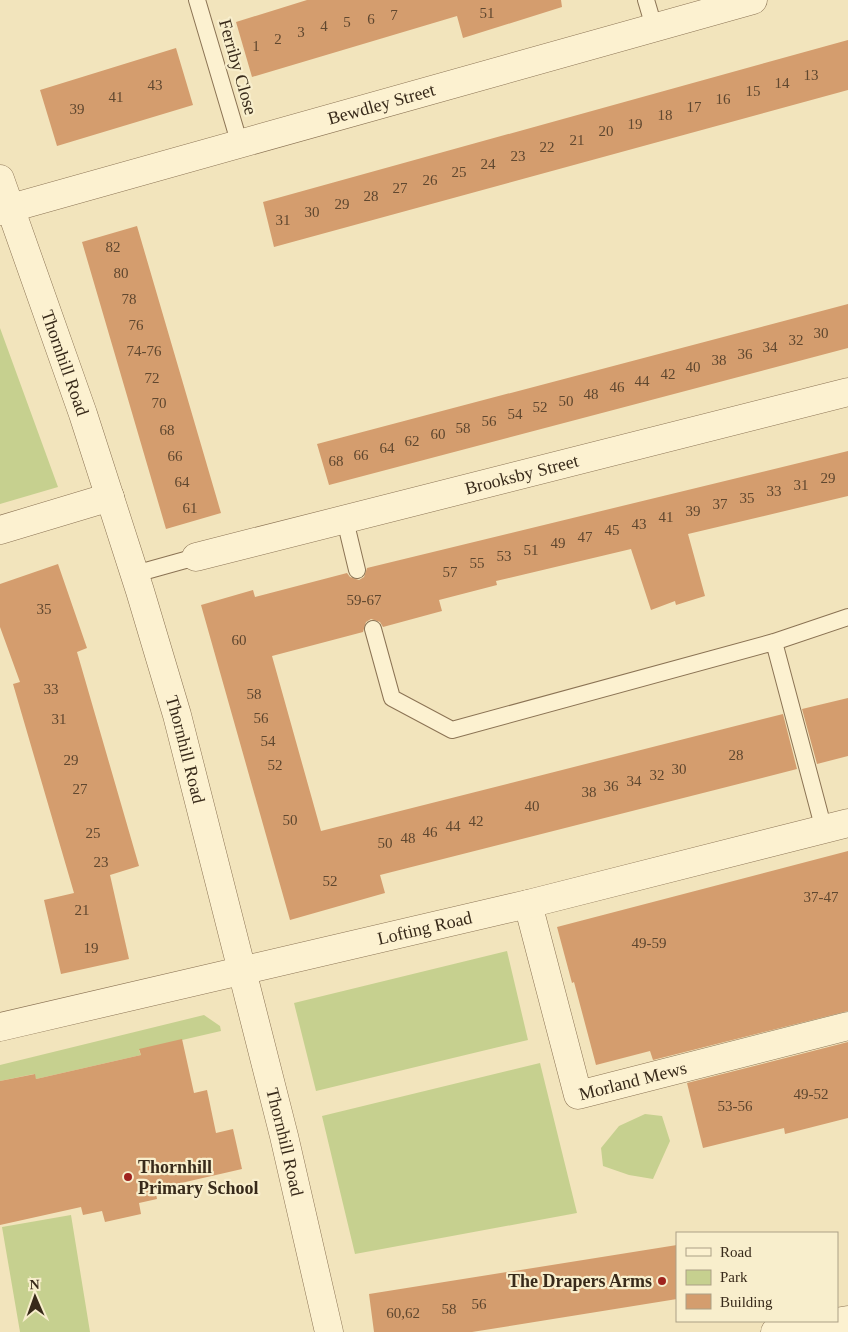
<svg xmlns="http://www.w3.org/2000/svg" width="848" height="1332" viewBox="0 0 848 1332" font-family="'Times New Roman',serif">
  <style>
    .green { fill: #c6d08f }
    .building { fill: #d49d6e }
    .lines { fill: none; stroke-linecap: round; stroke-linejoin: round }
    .service-casing { stroke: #8b7354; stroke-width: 18 }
    .minor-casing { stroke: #8b7354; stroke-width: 29 }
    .tertiary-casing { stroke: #8b7354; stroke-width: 29 }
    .service { stroke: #fcf1d0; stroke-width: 16 }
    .minor { stroke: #fcf1d0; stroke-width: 28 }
    .tertiary { stroke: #fcf1d0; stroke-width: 28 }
    .poi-dot { fill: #9f231e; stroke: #f8eecc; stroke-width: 2 }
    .labels { text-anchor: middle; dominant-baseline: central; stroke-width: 4.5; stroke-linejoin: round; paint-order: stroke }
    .number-label { font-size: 15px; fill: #5f472f }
    .street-label { font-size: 18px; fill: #382a1a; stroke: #f8eecc }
    .poi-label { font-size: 18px; font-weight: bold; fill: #382a1a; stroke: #f8eecc; text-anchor: start }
  </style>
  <rect width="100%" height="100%" fill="#f2e4bc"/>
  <!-- green -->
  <path class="green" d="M0 328 58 487 0 504Z
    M507 951 528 1040 316 1091 294 1003Z
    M204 1015 220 1026 221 1031 139 1050 141 1055 36 1079 34 1074 0 1081V1065Z
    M540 1063 577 1213 355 1254 322 1116Z
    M645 1114 662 1116 670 1141 653 1179 629 1175 603 1166 601 1148 619 1126Z
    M71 1215 90 1332H20L2 1227Z"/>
  <!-- building -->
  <path class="building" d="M307 0H561L562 7 463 38 457 16 252 77 236 22Z
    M848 40V90L274 247 263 202Z
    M176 48 193 105 57 146 40 90Z
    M137 226 221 513 166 529 82 242Z
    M848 304V348L329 485 317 444Z
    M848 451V496L688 534 705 596 676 605 675 601 651 610 631 549 496 581 497 585 439 600 442 611 383 627 380 622 371 619 366 622 363 632 272 656 321 831 783 714 797 769 380 875 385 893 290 920 201 605 253 590 255 597 347 573 350 577 359 580 364 577 367 568Z
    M58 564 87 648 77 652 139 866 110 875 129 959 61 974 44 900 74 893 13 684 20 682 0 627V584Z
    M848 698V756L817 764 802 709Z
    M848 851V1011L653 1060 650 1051 596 1065 574 982 572 983 557 927Z
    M182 1039 194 1093 207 1090 216 1133 233 1129 242 1169 155 1189 157 1199 139 1203 141 1214 105 1222 102 1211 83 1215 81 1207 0 1225V1081L35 1074 36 1079 141 1055 139 1049Z
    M848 1042V1118L785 1134 784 1128 703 1148 687 1083Z
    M677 1245V1299L472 1332H374L369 1294Z"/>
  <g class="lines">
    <!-- service casing -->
    <g class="service-casing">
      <path id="service" d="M197 0 240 145
        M646 0 654 27
        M345 520 357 570
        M135 574 196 557
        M373 629 392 698 452 730 774 642 848 617
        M774 642 824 830"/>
    </g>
    <!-- minor casing -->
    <g class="minor-casing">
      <g id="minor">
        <path id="s1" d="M0 211 753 0"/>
        <path d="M0 530 110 497"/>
        <path id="s2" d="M196 557 848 392"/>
        <path id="s3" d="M528 904 578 1095 848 1026"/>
        <path id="s4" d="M0 1027 528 904 848 823"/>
        <path d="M775 1332 848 1320"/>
      </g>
    </g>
    <!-- tertiary casing -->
    <g class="tertiary-casing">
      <g id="tertiary">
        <path id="s5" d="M0 179 83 414 140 591 177 715 284 1136 329 1332"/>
      </g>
    </g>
    <!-- service -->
    <use href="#service" class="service"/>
    <!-- minor -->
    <use href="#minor" class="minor"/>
    <!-- tertiary -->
    <use href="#tertiary" class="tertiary"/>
  </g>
  <!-- markers -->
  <g class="poi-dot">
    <circle cx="128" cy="1177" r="5"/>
    <circle cx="662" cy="1281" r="5"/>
  </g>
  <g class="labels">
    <!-- number labels -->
    <g class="number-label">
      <text x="487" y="13">51</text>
      <text x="394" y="15">7</text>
      <text x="371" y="19">6</text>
      <text x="347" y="22">5</text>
      <text x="324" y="26">4</text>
      <text x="301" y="32">3</text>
      <text x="278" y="39">2</text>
      <text x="256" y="46">1</text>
      <text x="811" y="75">13</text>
      <text x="782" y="83">14</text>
      <text x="155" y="85">43</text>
      <text x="753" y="91">15</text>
      <text x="116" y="97">41</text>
      <text x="723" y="99">16</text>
      <text x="694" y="107">17</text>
      <text x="77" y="109">39</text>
      <text x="665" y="115">18</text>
      <text x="635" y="124">19</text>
      <text x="606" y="131">20</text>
      <text x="577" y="140">21</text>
      <text x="547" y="147">22</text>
      <text x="518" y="156">23</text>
      <text x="488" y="164">24</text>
      <text x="459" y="172">25</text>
      <text x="430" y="180">26</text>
      <text x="400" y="188">27</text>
      <text x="371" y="196">28</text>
      <text x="342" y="204">29</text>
      <text x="312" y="212">30</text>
      <text x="283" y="220">31</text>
      <text x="113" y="247">82</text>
      <text x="121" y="273">80</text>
      <text x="129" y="299">78</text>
      <text x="136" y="325">76</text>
      <text x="821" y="333">30</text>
      <text x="796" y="340">32</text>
      <text x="770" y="347">34</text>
      <text x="144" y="351">74-76</text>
      <text x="745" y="354">36</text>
      <text x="719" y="360">38</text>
      <text x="693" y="367">40</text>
      <text x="668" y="374">42</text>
      <text x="152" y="378">72</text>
      <text x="642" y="381">44</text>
      <text x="617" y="387">46</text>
      <text x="591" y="394">48</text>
      <text x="566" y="401">50</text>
      <text x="159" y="403">70</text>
      <text x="540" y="407">52</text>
      <text x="515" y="414">54</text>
      <text x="489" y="421">56</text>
      <text x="463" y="428">58</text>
      <text x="167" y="430">68</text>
      <text x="438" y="434">60</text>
      <text x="412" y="441">62</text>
      <text x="387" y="448">64</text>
      <text x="361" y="455">66</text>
      <text x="175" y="456">66</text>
      <text x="336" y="461">68</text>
      <text x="828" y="478">29</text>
      <text x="182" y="482">64</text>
      <text x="801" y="485">31</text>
      <text x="774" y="491">33</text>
      <text x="747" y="498">35</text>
      <text x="720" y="504">37</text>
      <text x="190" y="508">61</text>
      <text x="693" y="511">39</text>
      <text x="666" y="517">41</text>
      <text x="639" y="524">43</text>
      <text x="612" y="530">45</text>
      <text x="585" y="537">47</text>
      <text x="558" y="543">49</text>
      <text x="531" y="550">51</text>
      <text x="504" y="556">53</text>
      <text x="477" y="563">55</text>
      <text x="450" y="572">57</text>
      <text x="364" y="600">59-67</text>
      <text x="44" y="609">35</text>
      <text x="239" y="640">60</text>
      <text x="51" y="689">33</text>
      <text x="254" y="694">58</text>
      <text x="261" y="718">56</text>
      <text x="59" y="719">31</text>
      <text x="268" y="741">54</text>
      <text x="736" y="755">28</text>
      <text x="71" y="760">29</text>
      <text x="275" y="765">52</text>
      <text x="679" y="769">30</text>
      <text x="657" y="775">32</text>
      <text x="634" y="781">34</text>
      <text x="611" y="786">36</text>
      <text x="80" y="789">27</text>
      <text x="589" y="792">38</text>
      <text x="532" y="806">40</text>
      <text x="290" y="820">50</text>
      <text x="476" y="821">42</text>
      <text x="453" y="826">44</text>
      <text x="430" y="832">46</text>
      <text x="93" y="833">25</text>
      <text x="408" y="838">48</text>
      <text x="385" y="843">50</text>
      <text x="101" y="862">23</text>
      <text x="330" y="881">52</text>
      <text x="821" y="897">37-47</text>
      <text x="82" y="910">21</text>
      <text x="649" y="943">49-59</text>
      <text x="91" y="948">19</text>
      <text x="811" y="1094">49-52</text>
      <text x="735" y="1106">53-56</text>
      <text x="479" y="1304">56</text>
      <text x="449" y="1309">58</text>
      <text x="403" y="1313">60,62</text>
    </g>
    <!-- street labels -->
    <g class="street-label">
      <text transform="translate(238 67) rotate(74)">Ferriby Close</text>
      <text stroke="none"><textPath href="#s1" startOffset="396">Bewdley Street</textPath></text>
      <text stroke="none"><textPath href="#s5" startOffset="195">Thornhill Road</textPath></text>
      <text stroke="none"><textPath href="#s2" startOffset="336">Brooksby Street</textPath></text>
      <text stroke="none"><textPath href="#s5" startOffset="600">Thornhill Road</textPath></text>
      <text stroke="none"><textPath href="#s4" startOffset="436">Lofting Road</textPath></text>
      <text stroke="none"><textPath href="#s3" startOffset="254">Morland Mews</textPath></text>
      <text stroke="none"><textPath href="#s5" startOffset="1005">Thornhill Road</textPath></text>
    </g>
    <!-- poi labels -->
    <g class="poi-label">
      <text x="138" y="1167">Thornhill<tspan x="138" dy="21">Primary School</tspan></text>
      <text x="652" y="1281" text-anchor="end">The Drapers Arms</text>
    </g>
  </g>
  <!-- legend -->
  <rect x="676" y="1232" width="162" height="90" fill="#f8eecc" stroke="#aba085"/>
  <rect x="686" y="1248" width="25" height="8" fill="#fcf1d0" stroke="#aba085"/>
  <text x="720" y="1257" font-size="15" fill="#382a1a">Road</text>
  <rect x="686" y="1270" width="25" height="15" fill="#c6d08f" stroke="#aba085"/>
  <text x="720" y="1282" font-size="15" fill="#382a1a">Park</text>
  <rect x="686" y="1294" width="25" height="15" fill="#d49d6e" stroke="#aba085"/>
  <text x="720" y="1307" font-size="15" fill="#382a1a">Building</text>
  <!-- north arrow -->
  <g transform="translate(35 1297) rotate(358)" stroke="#f8eecc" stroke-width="4" paint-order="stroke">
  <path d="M0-4L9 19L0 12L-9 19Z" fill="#382a1a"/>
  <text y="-8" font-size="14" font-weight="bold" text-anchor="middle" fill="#382a1a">N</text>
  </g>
</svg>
